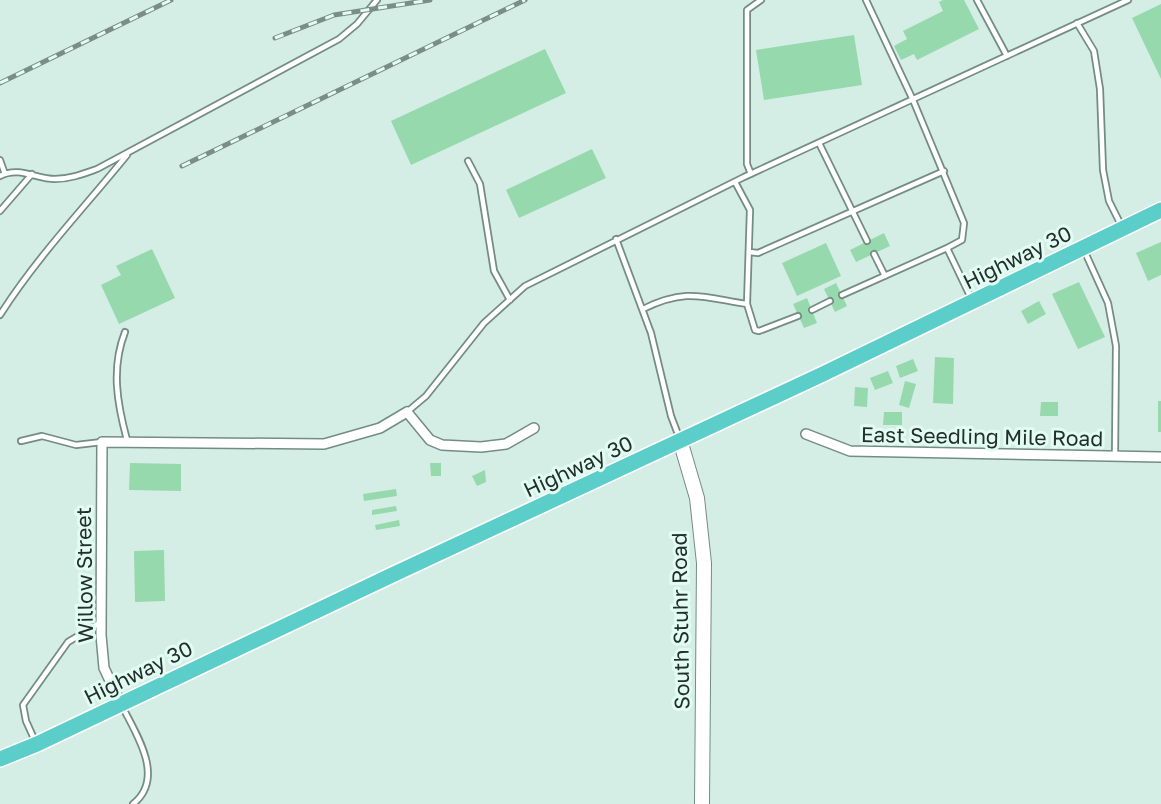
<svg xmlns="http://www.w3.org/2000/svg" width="1161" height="804" viewBox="0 0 1161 804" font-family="'Golos Text',sans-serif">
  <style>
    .building { fill: #96d9ad }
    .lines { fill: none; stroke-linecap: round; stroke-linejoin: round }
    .service-casing { stroke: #748c84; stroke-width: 8 }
    .minor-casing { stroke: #748c84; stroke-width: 12 }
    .secondary-casing { stroke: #748c84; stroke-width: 16 }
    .trunk-casing { stroke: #fff; stroke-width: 18 }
    .service { stroke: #fff; stroke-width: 4.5 }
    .minor { stroke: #fff; stroke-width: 9 }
    .secondary { stroke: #fff; stroke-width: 14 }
    .trunk { stroke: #5cceca; stroke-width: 15 }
    .rail-casing { stroke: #7b8d87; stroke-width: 5 }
    .rail { stroke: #e1fcf2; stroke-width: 3; stroke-dasharray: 9; stroke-linecap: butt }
    .labels { text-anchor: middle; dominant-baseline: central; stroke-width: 6; stroke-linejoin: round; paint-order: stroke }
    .street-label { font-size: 21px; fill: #242e2b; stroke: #e1fcf2 }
  </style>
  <rect width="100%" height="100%" fill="#d4eee5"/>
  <!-- building -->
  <path class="building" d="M943 0H964L979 29 917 60 914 54 901 60 894 46 907 39 903 31 943 11 939 2Z
    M1161 4V79L1132 18Z
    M854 35 862 85 764 100 756 50Z
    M545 49 566 93 411 165 391 121Z
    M592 149 606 178 519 218 506 190Z
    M884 233 890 246 856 262 850 250Z
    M1161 242V275L1148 281 1136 253Z
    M826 243 841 276 797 296 782 263Z
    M152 249 175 298 119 324 101 285 121 275 116 266Z
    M1079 282 1105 337 1078 349 1052 294Z
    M836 283 847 306 835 312 824 289Z
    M807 298 817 323 804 328 793 304Z
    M1039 301 1046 314 1028 324 1021 311Z
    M935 357 954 358 953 404 933 403Z
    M913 359 918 371 900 378 896 366Z
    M888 371 893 383 875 390 870 378Z
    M905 381 916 384 909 408 899 405Z
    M855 387 868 388 867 407 854 406Z
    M1158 401H1161V432H1158Z
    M1041 402H1058V416H1040Z
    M884 412H902V425H883Z
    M130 463 181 464V491L129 490Z
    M430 463H441V476H431Z
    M485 470 486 482 477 486 472 476Z
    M396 489 397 496 364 501 363 494Z
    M396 506 397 511 372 515V510Z
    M399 520 400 526 376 530 375 525Z
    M164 550 165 601 135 602 134 551Z"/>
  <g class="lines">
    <!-- service casing -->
    <g class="service-casing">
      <path id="service" d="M866 0 913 100 964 223 962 240 947 248 971 298
        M977 0 1007 56
        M1077 23 1094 51 1100 89 1103 170 1109 201 1122 227
        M819 143 867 241
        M0 160 5 174
        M468 161 480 184 494 271 510 300
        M751 174 747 164V10L761 0
        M0 176C19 166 36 179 55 179 70 179 83 174 97 169L339 39 357 24 377 0
        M735 182 750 210 747 304
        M0 211 32 174
        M616 239 651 333 671 416 679 437
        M1084 250 1108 303 1116 346 1115 455
        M749 252 758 253 944 171
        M874 254 885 276
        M842 295 947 248
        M643 309C686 288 702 297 747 304L755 330 759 331 798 316
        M812 310 830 301
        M0 315C37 257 84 208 127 155
        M125 332C111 368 117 403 127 440
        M407 412 426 396 484 323 525 286 744 177 1128 0
        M21 441 42 436 76 445 102 442
        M122 706C136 734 166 778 133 804
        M36 743 26 721 23 705 68 642 101 622"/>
    </g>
    <!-- minor casing -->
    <g class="minor-casing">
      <path id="minor" d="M806 434 850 451 1161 457
        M121 704 104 668 101 635 102 442 324 444 380 428 407 412 430 440 442 445 481 447 506 444 534 428"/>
    </g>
    <!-- secondary casing -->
    <g class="secondary-casing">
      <path id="secondary" d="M680 440 697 498 704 563 702 804"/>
    </g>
    <!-- trunk casing -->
    <g class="trunk-casing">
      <path id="trunk" d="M0 759 37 744 390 576 823 374 1161 210"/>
    </g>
    <!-- service -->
    <use href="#service" class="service"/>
    <!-- minor -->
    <use href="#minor" class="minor"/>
    <!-- secondary -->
    <use href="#secondary" class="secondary"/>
    <!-- trunk -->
    <use href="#trunk" class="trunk"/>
    <!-- rail casing -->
    <g class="rail-casing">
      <path id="rail" d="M275 38 334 15 430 0
        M0 83 171 0
        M182 166 525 0"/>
    </g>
    <!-- rail -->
    <use href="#rail" class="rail"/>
  </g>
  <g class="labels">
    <!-- street labels -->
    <g class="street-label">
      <text transform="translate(1017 257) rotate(-26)">Highway 30</text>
      <text transform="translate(982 436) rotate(1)">East Seedling Mile Road</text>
      <text transform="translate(578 466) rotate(-25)">Highway 30</text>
      <text transform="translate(84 575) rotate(-91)">Willow Street</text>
      <text transform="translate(680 621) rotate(-91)">South Stuhr Road</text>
      <text transform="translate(138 672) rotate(-26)">Highway 30</text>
    </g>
  </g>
</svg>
